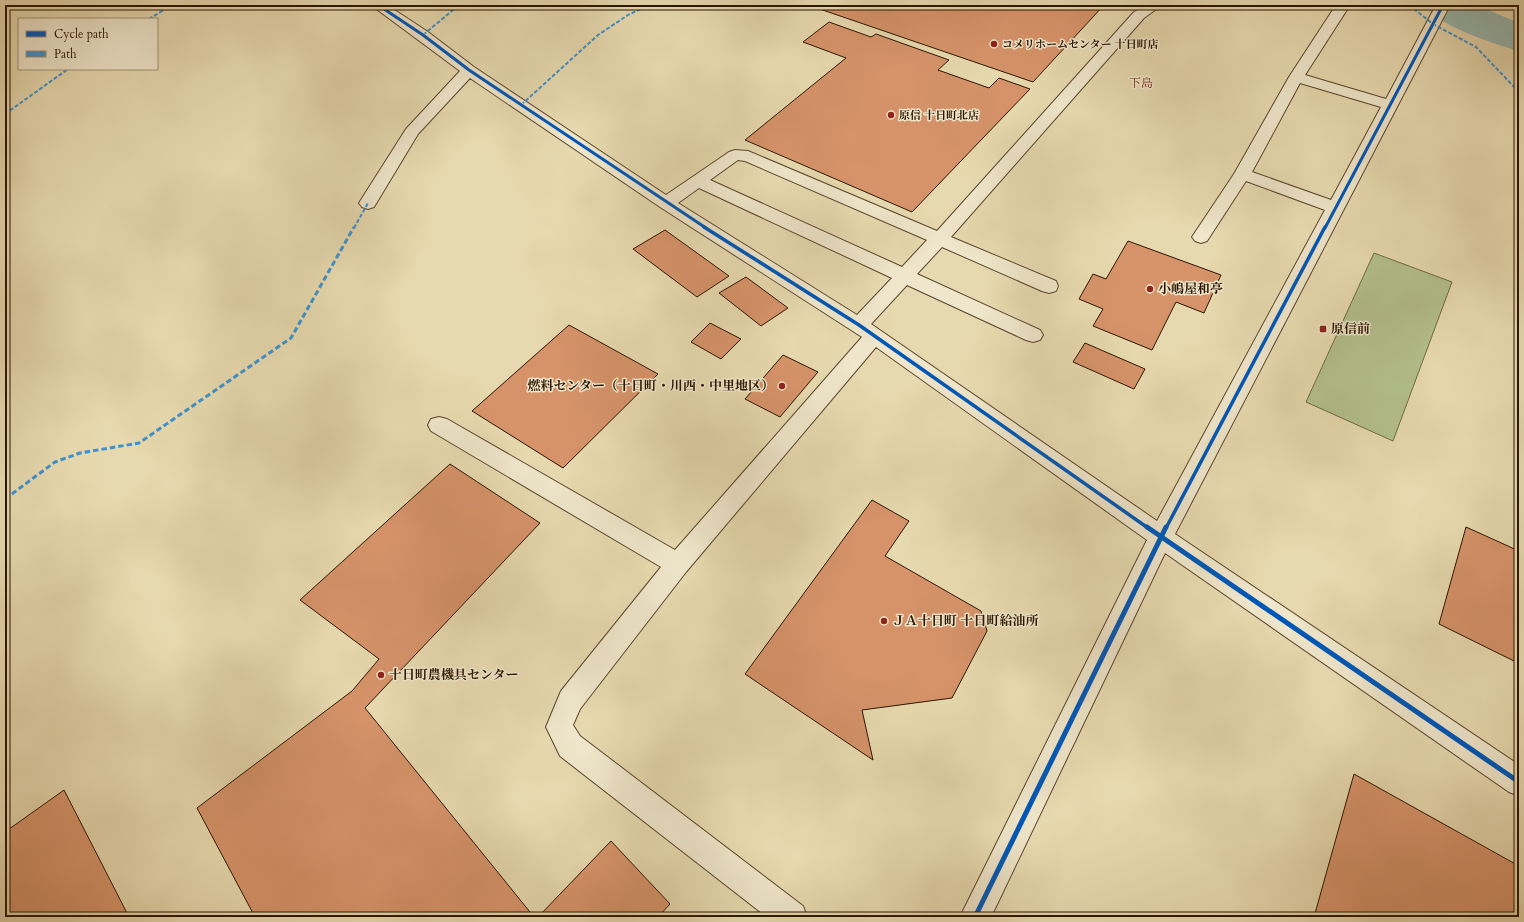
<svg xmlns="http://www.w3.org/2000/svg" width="1524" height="922" viewBox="0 0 1524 922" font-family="Cardo,'Noto Serif JP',serif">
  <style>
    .green { fill: #b3c08d; stroke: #6f6a46 }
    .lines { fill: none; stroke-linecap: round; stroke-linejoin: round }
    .stream { fill: #6c776a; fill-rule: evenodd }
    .river { fill: #97b9b1; fill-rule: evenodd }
    .building { fill: #d6936a; stroke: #2b1500 }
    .minor-casing { stroke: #5a462c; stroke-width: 2 }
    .minor { fill: #efe6cb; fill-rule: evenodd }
    .quiet-far1 { stroke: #3c93d0; stroke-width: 2; stroke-dasharray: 4 2; stroke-linecap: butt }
    .quiet { stroke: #3c93d0; stroke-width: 3; stroke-dasharray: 5.5 3; stroke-linecap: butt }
    .cycleway-far2-casing { stroke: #efe6cb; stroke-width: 4.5 }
    .cycleway-far1-casing { stroke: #efe6cb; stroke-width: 6 }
    .cycleway-casing { stroke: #efe6cb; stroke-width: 8 }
    .cycleway-far2 { stroke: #0057b8; stroke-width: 3 }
    .cycleway-far1 { stroke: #0057b8; stroke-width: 3.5 }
    .cycleway { stroke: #0057b8; stroke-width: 5 }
    .poi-dot { fill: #8f2418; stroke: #efe6cb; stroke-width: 1.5 }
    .labels { text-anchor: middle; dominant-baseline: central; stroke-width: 3; stroke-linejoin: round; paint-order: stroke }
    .far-poi-label { font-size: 11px; font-weight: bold; fill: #2b1500; stroke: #efe6cb; text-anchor: start }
    .far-neighbourhood-label { font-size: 12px; fill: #7a1f14; stroke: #efe6cb }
    .poi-label { font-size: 13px; font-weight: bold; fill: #2b1500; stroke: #efe6cb; text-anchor: start }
  </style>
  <rect width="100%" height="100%" fill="#e7d9af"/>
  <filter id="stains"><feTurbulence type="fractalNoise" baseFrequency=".005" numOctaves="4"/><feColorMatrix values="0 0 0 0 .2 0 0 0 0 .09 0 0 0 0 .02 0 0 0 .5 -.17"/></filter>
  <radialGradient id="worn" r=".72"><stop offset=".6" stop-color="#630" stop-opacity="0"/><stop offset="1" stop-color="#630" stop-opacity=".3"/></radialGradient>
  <!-- green -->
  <path class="green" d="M1374 253 1452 282 1393 441 1306 402Z"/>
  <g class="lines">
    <!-- stream -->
    <path class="stream" d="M1497 26 1499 27 1519 47V53H1516L1495 29V27Z"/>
    <!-- river -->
    <path class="river" d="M1427 5H1476L1519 23V51C1499 46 1445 27 1432 13 1430 11 1428 8 1427 5Z"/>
  </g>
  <!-- building -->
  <path class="building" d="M808 5H1104L1033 82Z
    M829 22 871 37 876 34 949 60 938 70 989 88 999 78 1030 89 912 212 745 140 846 58 803 42Z
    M665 230 729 276 697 297 633 249Z
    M1128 241 1221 275 1204 313 1176 302 1152 350 1093 326 1103 309 1079 299 1093 274 1106 279Z
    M746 277 788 308 761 326 719 293Z
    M710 323 741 339 721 359 691 342Z
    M569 325 658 374 563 468 472 411Z
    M1085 343 1145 369 1134 389 1073 362Z
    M783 355 818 372 780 417 745 399Z
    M450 464 540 523 365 708 534 917H255L197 808 352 691 379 659 300 600Z
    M872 500 909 521 885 556 981 611 987 631 952 698 862 710 873 760 745 674Z
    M1466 527 1519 551V637L1514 661 1439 624Z
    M1354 774 1519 866V917H1314Z
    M64 790 129 917H5V832Z
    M611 841 670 904 658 917H538Z"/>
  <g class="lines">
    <!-- minor casing -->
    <g class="minor-casing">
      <path id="minor" d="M371 5H387L428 32 474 67 666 195 729 152 735 150 748 151 937 231 1134 12 1146 5H1162L1144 18 951 237 1056 281 1058 286 1056 291 1049 293 1042 291 942 247 917 274 1040 330 1043 335 1040 340 1033 342 1026 340 907 285 871 324 1157 521 1325 210 1246 181 1207 241 1201 243 1195 241 1192 237 1234 174 1289 77 1336 5H1350L1305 75 1386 99 1436 5H1450L1175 534 1519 765V796L1509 792 1165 553 991 917H960L1147 540 876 347 686 572 580 709 573 725 580 736 803 906 807 917H767L560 756 546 727 561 691 661 567 431 431 428 425 431 419 439 417 447 419 675 550 862 337 660 207 470 78 418 134 374 207 368 209 362 207 359 203 406 129 460 71ZM1300 83 1381 107 1331 200 1252 172ZM738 160 745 161 927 240 902 267 710 180ZM699 188 892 278 857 315 678 203Z"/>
    </g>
    <!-- minor -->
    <use href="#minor" class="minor"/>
    <!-- quiet-far1 -->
    <path class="quiet-far1" d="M1409 5 1433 24 1476 47 1519 92
      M149 19 172 5
      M423 35 459 5
      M521 105 598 35 628 15 649 5
      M5 114 68 69
      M354 228 368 203"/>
    <!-- quiet -->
    <path class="quiet" d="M5 499 55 462 80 453 139 443 291 338 354 227"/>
    <!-- cycleway-far2 casing -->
    <g class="cycleway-far2-casing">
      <path id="cycleway-far2" d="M378 5 423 35 469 70 706 228
        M1325 228 1443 5"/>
    </g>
    <!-- cycleway-far1 casing -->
    <g class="cycleway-far1-casing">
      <path id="cycleway-far1" d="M704 227 859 325 1148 528
        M1166 528 1325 227"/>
    </g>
    <!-- cycleway casing -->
    <g class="cycleway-casing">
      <path id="cycleway" d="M1147 527 1519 782
        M975 917 1166 527"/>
    </g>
    <!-- cycleway-far2 -->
    <use href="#cycleway-far2" class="cycleway-far2"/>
    <!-- cycleway-far1 -->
    <use href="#cycleway-far1" class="cycleway-far1"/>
    <!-- cycleway -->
    <use href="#cycleway" class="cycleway"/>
  </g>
  <!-- markers -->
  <g class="poi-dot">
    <circle cx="994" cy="44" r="4"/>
    <circle cx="891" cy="115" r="4"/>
    <circle cx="1150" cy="289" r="4"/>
    <rect x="1319" y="325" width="8" height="8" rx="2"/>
    <circle cx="782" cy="386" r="4"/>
    <circle cx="884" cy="621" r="4"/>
    <circle cx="381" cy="675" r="4"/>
  </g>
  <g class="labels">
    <!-- far-poi labels -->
    <g class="far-poi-label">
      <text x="1002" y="44">コメリホームセンター 十日町店</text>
      <text x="899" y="115">原信 十日町北店</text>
    </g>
    <!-- far-neighbourhood labels -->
    <g class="far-neighbourhood-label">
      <text x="1141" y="83">下島</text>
    </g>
    <!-- poi labels -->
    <g class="poi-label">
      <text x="1158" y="289">小嶋屋和亭</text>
      <text x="1331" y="329">原信前</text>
      <text x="774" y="386" text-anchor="end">燃料センター（十日町・川西・中里地区）</text>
      <text x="892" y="621">ＪＡ十日町 十日町給油所</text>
      <text x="389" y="675">十日町農機具センター</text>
    </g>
  </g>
  <!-- margin -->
  <rect width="1524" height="922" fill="none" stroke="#e7d9af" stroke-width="20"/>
  <rect x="6" y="6" width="1512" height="910" fill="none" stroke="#2b1500" stroke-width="2"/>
  <rect x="10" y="10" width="1504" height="902" fill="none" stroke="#2b1500"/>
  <!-- legend -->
  <rect x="18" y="18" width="140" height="52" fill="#efe6cb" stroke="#a1927a"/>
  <rect x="26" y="31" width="20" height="6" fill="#0057b8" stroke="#a1927a"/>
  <text x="54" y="38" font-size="12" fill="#2b1500">Cycle path</text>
  <rect x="26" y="51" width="20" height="6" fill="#3c93d0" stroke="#a1927a"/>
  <text x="54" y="58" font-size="12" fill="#2b1500">Path</text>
  <rect width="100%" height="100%" filter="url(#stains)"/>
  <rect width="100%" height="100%" fill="url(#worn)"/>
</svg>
